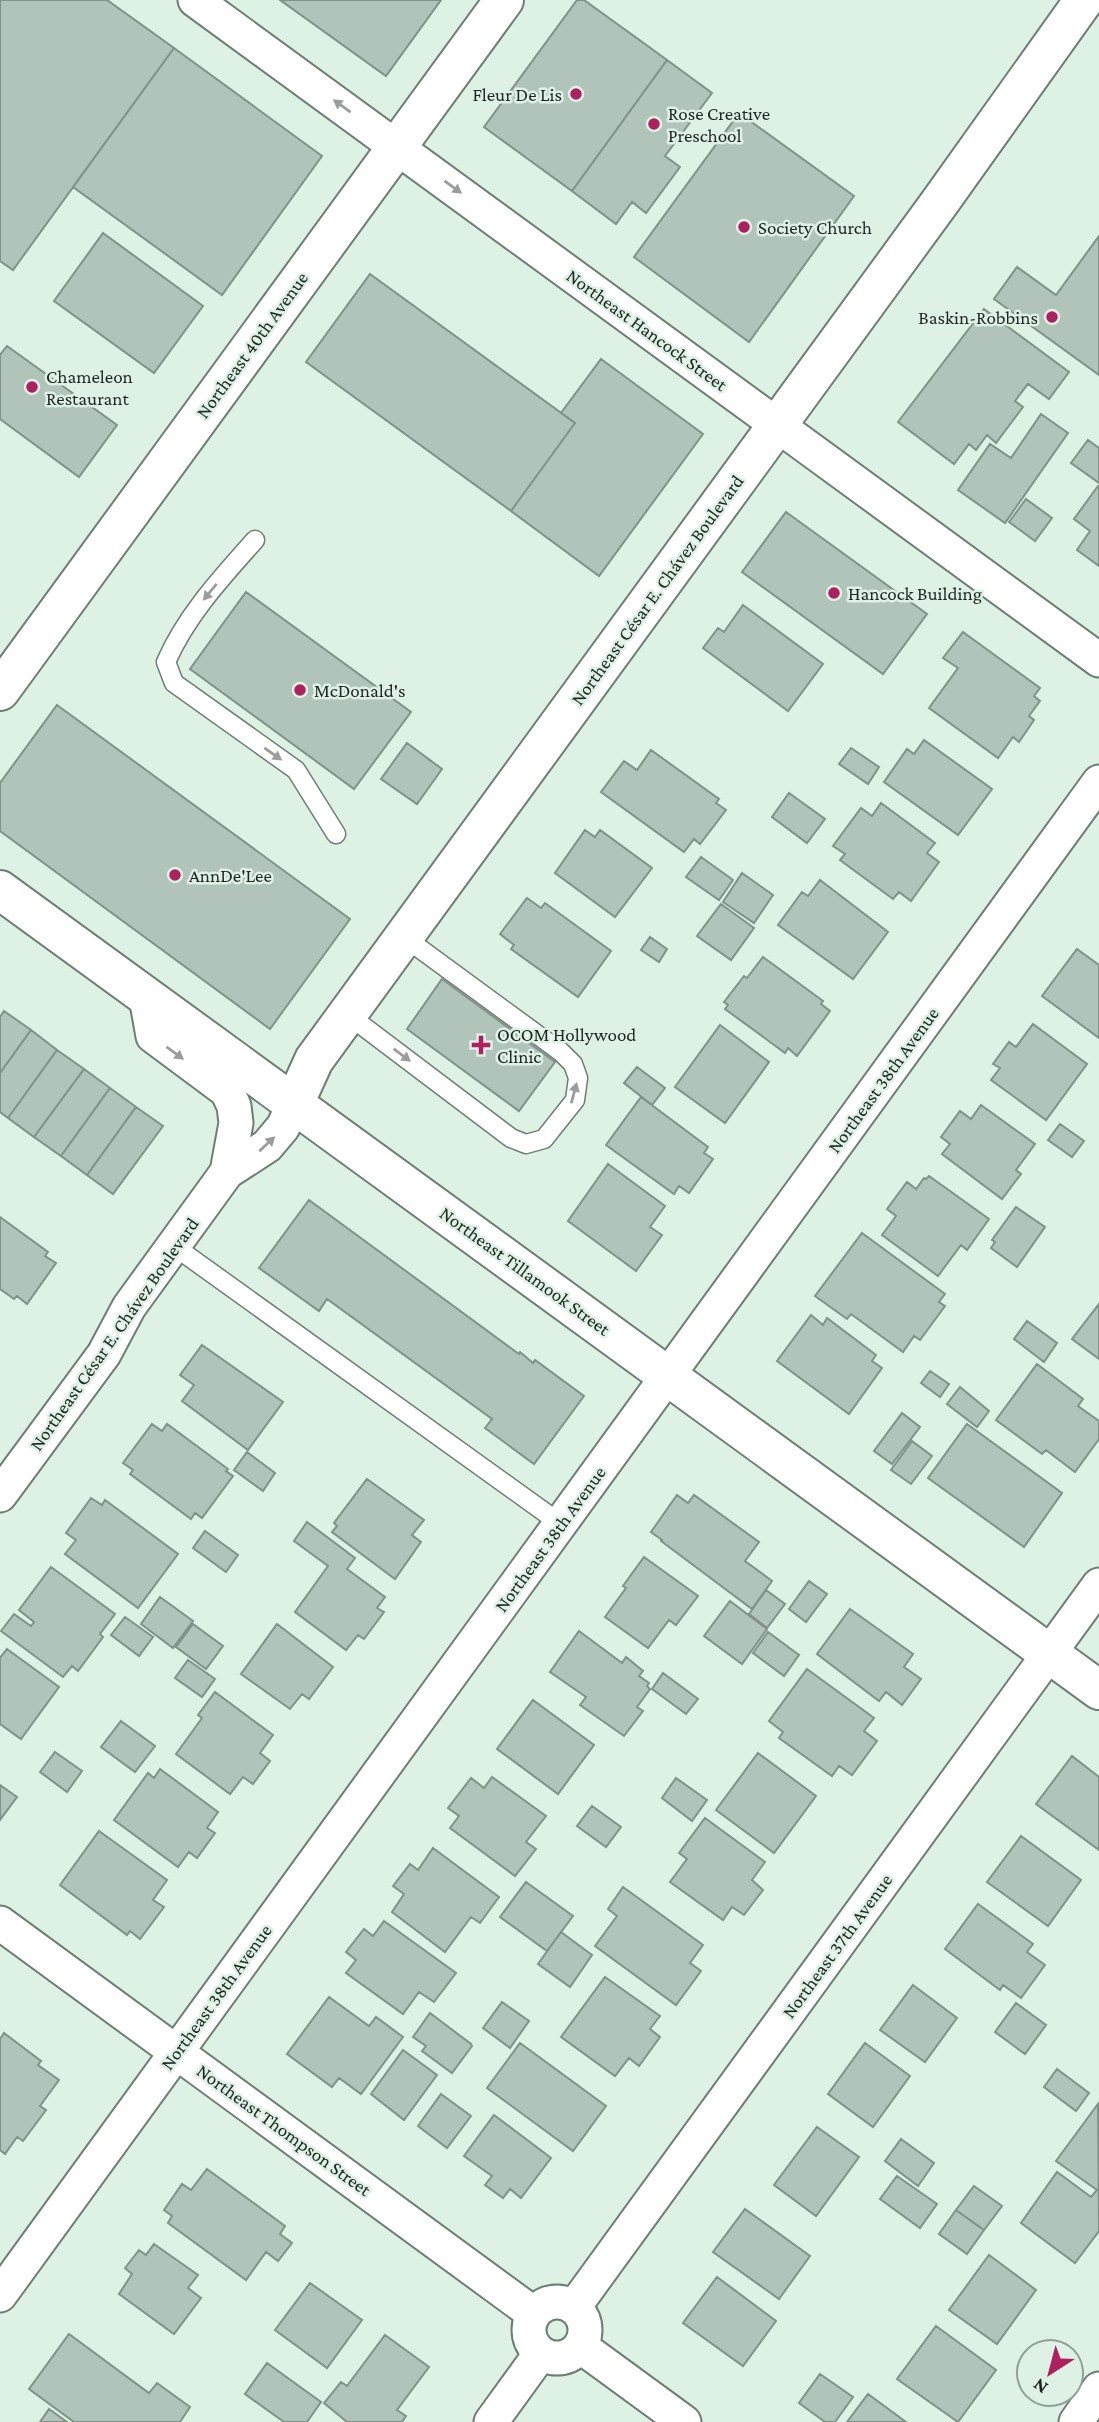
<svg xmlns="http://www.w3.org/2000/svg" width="1099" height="2422" viewBox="0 0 1099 2422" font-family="'Crimson Pro',serif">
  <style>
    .building { fill: #b1c4b9; stroke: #819389; stroke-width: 2 }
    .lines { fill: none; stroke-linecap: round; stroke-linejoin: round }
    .service-casing { stroke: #6d7f74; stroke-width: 21 }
    .minor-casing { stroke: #6d7f74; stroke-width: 37 }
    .tertiary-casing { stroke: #6d7f74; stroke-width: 42 }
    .service { stroke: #fff; stroke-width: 18 }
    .minor { stroke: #fff; stroke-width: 33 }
    .tertiary { stroke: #fff; stroke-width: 38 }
    .oneway { fill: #9a9d9c }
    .poi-dot { fill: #ad215f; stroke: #ddf1e5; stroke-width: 2.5 }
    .labels { text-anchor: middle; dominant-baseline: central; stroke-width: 5; stroke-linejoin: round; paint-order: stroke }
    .poi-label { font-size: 19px; fill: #1f2622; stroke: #ddf1e5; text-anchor: start }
    .street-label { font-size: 19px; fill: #1f2622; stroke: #ddf1e5 }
  </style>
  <rect width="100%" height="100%" fill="#ddf1e5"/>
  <!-- building -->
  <path class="building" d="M0 0H107L174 48 13 270 0 261Z
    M280 0H441L386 76Z
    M577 0H584L667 60 572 191 484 127Z
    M174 48 322 156 222 295 73 187Z
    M667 60 712 93 665 156 680 167 646 213 632 202 616 224 572 191Z
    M739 113 854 196 749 342 634 257Z
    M103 233 203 306 154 373 54 301Z
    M1099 236V375L994 299 1017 267 1056 295Z
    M370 274 575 423 511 511 306 362Z
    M984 309 1069 372 1049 399 1028 384 1015 401 1023 407 996 443 987 435 976 450 969 444 954 464 898 422Z
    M7 346 117 425 79 477 0 419V355Z
    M601 359 703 434 599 576 511 511 575 423 561 413Z
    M1041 414 1068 433 1005 523 958 490 990 444 1011 458Z
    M1088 440 1099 448V483L1071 463Z
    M1098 486 1099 487V566L1077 550 1090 531 1074 519Z
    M1026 499 1052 518 1035 541 1009 522Z
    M786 512 927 614 883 674 742 572Z
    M246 592 411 712 354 789 190 669Z
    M743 605 823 664 788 711 703 648 718 628 724 632Z
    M963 632 1040 688 1034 696 1040 701 1029 716 1034 720 1019 742 1013 737 998 758 929 708 958 668 943 658Z
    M57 705 350 919 270 1029 0 831V783Z
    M924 740 992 789 958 835 884 782 907 749 914 754Z
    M407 743 442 769 417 804 381 779Z
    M851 748 879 767 868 784 839 764Z
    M651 750 719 799 716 803 726 810 700 844 694 839 684 852 601 792 624 761 637 770Z
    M789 793 825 819 807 843 772 817Z
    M881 803 935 843 927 853 939 862 911 901 899 892 893 899 840 860 845 854 833 846 861 808 872 816Z
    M585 830 595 837 600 830 652 868 615 917 555 873Z
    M701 857 733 880 719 900 686 877Z
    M742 873 773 895 754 923 723 902Z
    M820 880 888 932 853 979 778 925 802 892 808 896Z
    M527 898 541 908 545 903 611 951 578 997 511 949 514 945 500 934Z
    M721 904 754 928 731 960 697 936Z
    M650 937 667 949 659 962 641 950Z
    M1077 949 1099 965V1038L1042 996Z
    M763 957 823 1001 821 1004 830 1011 797 1056 788 1048 785 1053 725 1009 728 1005 724 1002 744 976 747 978Z
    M442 979 555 1062 519 1111 407 1029Z
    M4 1011 31 1030 0 1073V1017Z
    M1033 1024 1087 1064 1046 1120 991 1080 1000 1068 993 1064 1009 1042 1016 1047Z
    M720 1025 769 1062 725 1123 675 1087Z
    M31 1030 57 1050 8 1118 0 1112V1073Z
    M57 1050 84 1069 34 1137 8 1118Z
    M637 1067 665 1088 652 1105 624 1083Z
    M84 1069 110 1088 61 1156 34 1137Z
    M110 1088 136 1107 87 1175 61 1156Z
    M641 1097 708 1147 704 1153 713 1159 689 1193 679 1186 674 1194 606 1145Z
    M981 1105 1035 1144 1016 1170 1021 1174 1002 1199 942 1154 950 1144 941 1137 960 1111 971 1119Z
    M136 1107 163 1126 113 1194 87 1175Z
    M1060 1124 1084 1141 1072 1157 1048 1140Z
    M608 1164 665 1206 650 1227 662 1235 636 1271 568 1221Z
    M929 1176 989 1219 967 1250 961 1245 938 1276 882 1235 896 1216 887 1209 907 1182 916 1189 924 1178 926 1179Z
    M309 1200 519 1354 520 1352 533 1363 535 1360 584 1396 534 1464 485 1428 492 1419 327 1299 319 1311 259 1268Z
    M1016 1207 1045 1227 1017 1267 991 1248 995 1242 992 1240Z
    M0 1217 48 1252 45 1256 56 1263 27 1304 17 1296 14 1299 0 1289Z
    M862 1233 945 1294 939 1302 945 1306 920 1340 914 1336 903 1352 851 1314 847 1319 815 1296Z
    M1099 1304V1359L1072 1339Z
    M811 1315 823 1325 827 1318 876 1355 872 1361 882 1368 849 1414 777 1361Z
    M1027 1321 1057 1343 1044 1362 1014 1339Z
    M202 1345 283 1402 248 1450 182 1401 194 1385 180 1375Z
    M1037 1364 1083 1399 1078 1406 1099 1421V1439L1075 1472 1046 1450 1042 1454 996 1420Z
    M930 1371 949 1384 940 1397 921 1383Z
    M960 1387 989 1411 977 1427 947 1404Z
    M902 1413 920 1427 892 1464 874 1451Z
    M152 1424 162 1431 167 1424 228 1469 226 1471 233 1476 202 1518 195 1513 191 1519 130 1474 133 1470 123 1463Z
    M967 1424 1062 1493 1024 1547 928 1478Z
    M912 1441 932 1456 911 1484 891 1470Z
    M247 1452 275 1473 263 1491 234 1470Z
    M367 1479 424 1520 412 1535 421 1542 395 1579 332 1532 337 1526 334 1523Z
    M677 1495 688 1503 694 1495 759 1542 745 1561 772 1581 752 1609 661 1541 662 1540 651 1532Z
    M91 1498 102 1505 105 1500 178 1554 138 1608 65 1554 76 1540 66 1533Z
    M307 1522 355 1558 347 1569 385 1597 377 1608 384 1612 364 1639 358 1635 346 1650 295 1612 328 1566 294 1541Z
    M205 1531 238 1555 226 1572 193 1548Z
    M644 1557 698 1596 676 1625 669 1620 648 1648 605 1617 626 1588 623 1586Z
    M51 1567 115 1614 100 1634 103 1637 78 1671 72 1666 63 1677 1 1631 14 1614 31 1626 34 1622 19 1610Z
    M809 1581 827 1594 806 1622 789 1609Z
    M766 1590 785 1604 767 1628 749 1614Z
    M160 1597 193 1621 173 1648 141 1624Z
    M730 1601 767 1629 742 1664 704 1636Z
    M850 1609 913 1654 904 1667 921 1679 902 1705 886 1692 879 1701 817 1654Z
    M125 1617 153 1637 139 1656 111 1635Z
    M193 1624 223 1646 206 1669 176 1647Z
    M277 1624 333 1667 309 1699 302 1694 290 1709 241 1674Z
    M579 1631 622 1663 626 1657 643 1671 639 1676 649 1683 647 1686 650 1689 637 1707 643 1711 624 1736 580 1705 586 1697 550 1672Z
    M768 1632 799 1655 784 1676 753 1653Z
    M7 1649 59 1687 21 1739 0 1724V1658Z
    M188 1660 215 1679 202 1697 175 1678Z
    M807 1669 874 1718 864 1731 877 1741 852 1775 839 1766 832 1776 779 1738 783 1732 769 1721Z
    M663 1673 698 1699 686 1714 652 1689Z
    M215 1692 273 1735 260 1753 270 1761 253 1784 243 1777 230 1794 176 1754 202 1718 198 1715Z
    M533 1700 594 1745 558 1794 497 1749Z
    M121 1721 155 1746 135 1772 101 1747Z
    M55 1752 82 1771 67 1792 40 1772Z
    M758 1753 816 1796 774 1853 716 1810Z
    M1072 1756 1099 1777V1850L1036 1804Z
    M160 1769 218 1812 207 1828 215 1833 197 1858 189 1852 178 1867 114 1820 148 1773 154 1778Z
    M492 1777 546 1816 526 1842 536 1849 515 1876 450 1828 459 1816 448 1808 471 1778 484 1788Z
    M676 1778 707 1800 692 1821 662 1798Z
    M0 1785 17 1797 0 1820Z
    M592 1806 621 1827 606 1847 577 1826Z
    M705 1818 765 1862 752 1880 763 1890 744 1915 732 1907 723 1920 670 1882 687 1859 679 1853Z
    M99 1831 167 1880 153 1900 164 1907 140 1939 130 1931 127 1935 60 1885Z
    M1021 1836 1081 1880 1048 1926 987 1882Z
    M433 1848 499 1897 480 1923 471 1917 445 1952 392 1912 404 1894 393 1886 410 1864 418 1870Z
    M526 1882 573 1916 547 1951 500 1917Z
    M623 1887 703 1945 690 1963 701 1971 676 2005 595 1946 617 1916 608 1909Z
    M978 1904 1033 1944 1027 1952 1045 1965 1021 1998 1003 1985 1000 1990 945 1949Z
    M384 1921 456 1973 434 2002 419 1992 403 2014 346 1973 356 1960 346 1952 364 1929 373 1936Z
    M561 1932 592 1955 570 1987 538 1964Z
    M605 1977 660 2016 650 2029 660 2037 639 2066 629 2058 615 2076 561 2037Z
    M913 1985 957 2018 925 2062 880 2030Z
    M329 1997 369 2026 376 2017 403 2037 361 2094 339 2078 332 2087 287 2054Z
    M502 2002 529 2021 510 2048 483 2028Z
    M1016 2003 1046 2025 1025 2054 995 2032Z
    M430 2013 471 2044 472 2046 452 2073 422 2051 426 2046 413 2037Z
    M4 2033 41 2061 38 2065 59 2080 40 2106 46 2110 23 2141 17 2137 5 2154 0 2150V2039Z
    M520 2043 606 2106 573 2151 487 2088Z
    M865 2043 910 2076 873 2127 828 2094Z
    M403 2050 437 2075 404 2120 371 2094Z
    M1057 2069 1089 2093 1076 2111 1044 2087Z
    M441 2094 471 2116 447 2148 418 2126Z
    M1098 2104 1099 2231 1075 2263 1021 2223 1057 2172 1091 2197 1097 2190 1056 2161Z
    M494 2115 551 2158 521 2198 510 2189 503 2198 485 2185 492 2176 464 2156Z
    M817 2127 859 2157 816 2216 774 2185Z
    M901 2139 934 2163 918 2186 885 2161Z
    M207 2169 285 2226 280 2234 292 2243 278 2261 266 2252 246 2280 168 2223 172 2216 164 2210 182 2184 191 2190Z
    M897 2176 937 2204 920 2228 880 2199Z
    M974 2186 1002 2206 984 2230 956 2210Z
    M745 2209 810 2256 779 2299 713 2252Z
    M956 2210 984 2230 967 2254 939 2234Z
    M154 2244 198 2275 188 2288 201 2298 174 2334 119 2294 132 2274 125 2268 139 2250 146 2255Z
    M989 2255 1036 2290 997 2344 949 2310Z
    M717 2277 776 2321 743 2366 683 2323Z
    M310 2283 362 2320 327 2368 275 2330Z
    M936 2326 996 2370 958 2422 897 2379Z
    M69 2334 149 2393 157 2383 190 2407 180 2422H74L29 2389Z
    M385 2335 429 2367 397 2410 406 2416 402 2422H347L324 2403 341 2382 347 2386Z
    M267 2363 321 2402 307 2422H284L245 2394Z
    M820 2374 853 2397 835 2422H825L799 2403Z
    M868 2394 906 2422H847Z
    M49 2409 67 2422H40Z"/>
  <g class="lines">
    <!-- service casing -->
    <g class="service-casing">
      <path id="service" d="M255 540C221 578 186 616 166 662L174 683 296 770 336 834
        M347 1014 511 1138 526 1144 544 1139 575 1100 578 1078 573 1064 561 1052 404 937
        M174 1246 561 1524"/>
    </g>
    <!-- minor casing -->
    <g class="minor-casing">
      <path id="minor" d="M195 0 1099 660
        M146 997 153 1036 227 1091 234 1106 236 1123 227 1172
        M0 1495 104 1354 129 1307 227 1172 267 1146 283 1127 294 1104
        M0 1923 534 2314
        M0 2295 1099 782
        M529 2330a28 28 0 1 1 56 0a28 28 0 1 1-56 0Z
        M574 2307 1099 1585
        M580 2346 684 2422
        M491 2422 541 2353
        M1076 2422 1099 2389"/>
    </g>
    <!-- tertiary casing -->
    <g class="tertiary-casing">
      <path id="tertiary" d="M0 691 504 0
        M0 890 1099 1690
        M294 1104 314 1060 940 202 1084 0"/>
    </g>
    <!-- service -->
    <use href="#service" class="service"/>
    <!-- minor -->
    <use href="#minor" class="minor"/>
    <!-- tertiary -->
    <use href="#tertiary" class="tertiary"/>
  </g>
  <!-- one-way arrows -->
  <defs><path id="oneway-solid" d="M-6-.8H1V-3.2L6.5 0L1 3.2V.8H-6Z" transform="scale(1.75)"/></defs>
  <g class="oneway">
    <use href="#oneway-solid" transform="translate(342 106) rotate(-144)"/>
    <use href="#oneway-solid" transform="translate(453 187) rotate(36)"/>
    <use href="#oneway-solid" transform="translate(210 592) rotate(129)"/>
    <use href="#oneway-solid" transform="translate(273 754) rotate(35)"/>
    <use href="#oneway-solid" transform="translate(175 1053) rotate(36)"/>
    <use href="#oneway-solid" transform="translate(402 1055) rotate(37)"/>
    <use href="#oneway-solid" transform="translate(574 1093) rotate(-75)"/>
    <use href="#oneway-solid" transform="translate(267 1144) rotate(-43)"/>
  </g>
  <!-- markers -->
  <g class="poi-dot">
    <circle cx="576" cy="94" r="7"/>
    <circle cx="654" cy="124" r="7"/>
    <circle cx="744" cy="227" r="7"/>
    <circle cx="1052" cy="317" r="7"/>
    <circle cx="32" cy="387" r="7"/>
    <circle cx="834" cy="593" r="7"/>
    <circle cx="300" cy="690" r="7"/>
    <circle cx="175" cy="875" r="7"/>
    <path d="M477.5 1034.5h7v7h7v7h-7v7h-7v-7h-7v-7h7z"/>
  </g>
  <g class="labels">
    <!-- poi labels -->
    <g class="poi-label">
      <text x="562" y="94" text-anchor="end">Fleur De Lis</text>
      <text x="668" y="113">Rose Creative<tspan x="668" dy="22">Preschool</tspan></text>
      <text x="758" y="227">Society Church</text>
      <text x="1038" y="317" text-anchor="end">Baskin-Robbins</text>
      <text x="46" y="376">Chameleon<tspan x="46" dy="22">Restaurant</tspan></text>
      <text x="848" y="593">Hancock Building</text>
      <text x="314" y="690">McDonald's</text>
      <text x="189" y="875">AnnDe'Lee</text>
      <text x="497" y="1034">OCOM Hollywood<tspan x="497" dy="22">Clinic</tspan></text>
    </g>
    <!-- street labels -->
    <g class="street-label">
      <text transform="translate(647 330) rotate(36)">Northeast Hancock Street</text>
      <text transform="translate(252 345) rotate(-54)">Northeast 40th Avenue</text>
      <text transform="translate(657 590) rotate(-54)">Northeast César E. Chávez Boulevard</text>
      <text transform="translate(883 1080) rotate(-54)">Northeast 38th Avenue</text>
      <text transform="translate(525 1271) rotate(36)">Northeast Tillamook Street</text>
      <text transform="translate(114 1334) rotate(-55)">Northeast César E. Chávez Boulevard</text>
      <text transform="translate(550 1539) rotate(-54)">Northeast 38th Avenue</text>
      <text transform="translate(837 1946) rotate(-54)">Northeast 37th Avenue</text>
      <text transform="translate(216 1997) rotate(-54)">Northeast 38th Avenue</text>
      <text transform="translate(284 2130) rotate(36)">Northeast Thompson Street</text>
    </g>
  </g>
  <!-- north arrow -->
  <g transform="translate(1050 2373) rotate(216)"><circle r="33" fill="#ddf1e5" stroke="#91a097" stroke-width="2"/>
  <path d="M0-5L12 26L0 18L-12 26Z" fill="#ad215f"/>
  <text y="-10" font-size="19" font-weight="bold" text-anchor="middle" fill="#1f2622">N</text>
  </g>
</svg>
